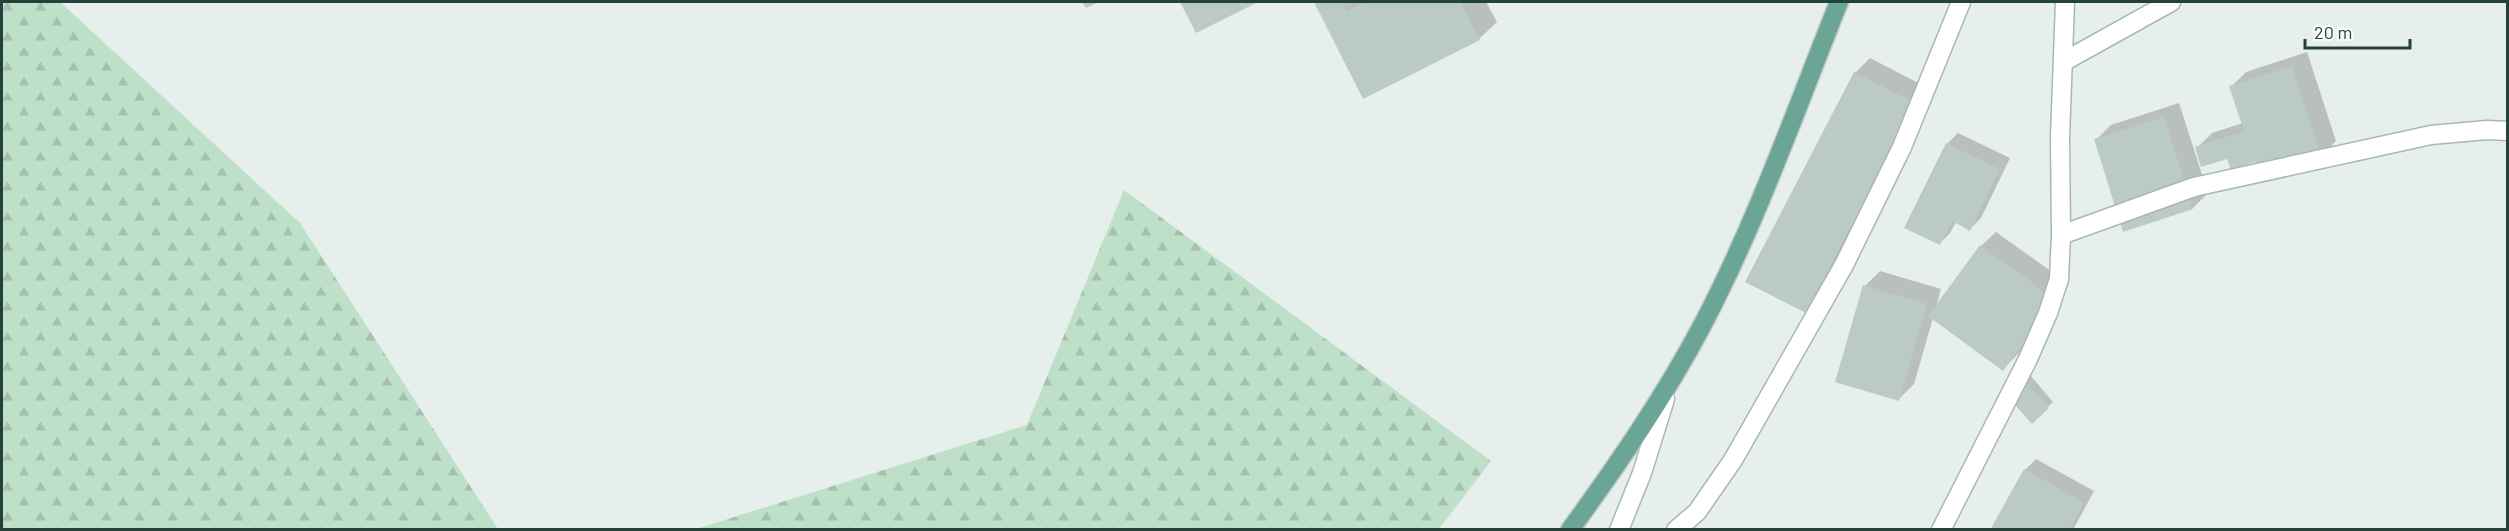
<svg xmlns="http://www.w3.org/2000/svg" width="2509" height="531" viewBox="0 0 2509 531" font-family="Barlow,sans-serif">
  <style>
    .forest { fill: url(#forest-firs) }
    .shadow { fill: #0003 }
    .building { fill: #bbcac4 }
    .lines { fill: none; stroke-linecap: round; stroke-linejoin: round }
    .minor-casing { stroke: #a8b8b2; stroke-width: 21 }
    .primary-casing { stroke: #c2cac8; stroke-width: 21 }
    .minor { stroke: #fff; stroke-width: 18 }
    .primary { stroke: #6aa596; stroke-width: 18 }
  </style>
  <defs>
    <pattern id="forest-firs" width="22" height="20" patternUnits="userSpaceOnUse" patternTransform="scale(1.5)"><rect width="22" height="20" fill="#bfe0c8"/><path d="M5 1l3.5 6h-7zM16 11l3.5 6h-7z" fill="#a4c1ad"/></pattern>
  </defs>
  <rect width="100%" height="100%" fill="#e6efeb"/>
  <!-- forest -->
  <path class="forest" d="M2 2H60L300 223 498 529H2Z
    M1124 190 1491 461 1439 529H696L1027 425Z"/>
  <!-- shadow -->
  <path class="shadow" d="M1182 2H1255L1197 31Z
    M1316 2H1486L1497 22 1479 39 1364 97Z
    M2307 52 2336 141 2321 156 2256 160 2228 157 2197 148 2212 133 2243 123 2231 87 2246 72Z
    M1870 58 1928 88 1820 296 1805 311 1855 73Z
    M2179 103 2208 193 2193 208 2096 140 2111 125Z
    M1958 133 2010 158 1981 218 1970 229 1956 222 1950 233 1939 244 1947 144Z
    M1996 232 2069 284 2018 354 2003 369 1933 318 1914 384 1899 399 1865 286 1880 271 1941 289 1936 307 1981 246Z
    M2031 376 2053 402 2032 422 2014 391Z
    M2036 459 2094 491 2073 530H1991L2025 470Z"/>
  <!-- building -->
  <path class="building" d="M1082 2H1099L1086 8Z
    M1180 2H1258L1196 33Z
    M1314 2H1342L1347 11 1366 2H1460L1480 40 1363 99Z
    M2292 66 2322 157 2260 177 2255 162 2231 170 2227 159 2201 167 2195 147 2244 131 2229 86Z
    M1854 72 1915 103 1806 313 1745 282Z
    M2164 117 2193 209 2123 232 2094 139Z
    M1946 143 2000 169 1970 231 1952 221 1940 245 1904 228Z
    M1980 245 2055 299 2003 371 1928 316Z
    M1863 285 1927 304 1899 401 1835 382Z
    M2025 381 2049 408 2032 424 2007 396Z
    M2024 469 2084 502 2069 530H1990Z"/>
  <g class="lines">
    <!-- minor casing -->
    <g class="minor-casing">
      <path id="minor" d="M2063 62 2171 2
        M2061 235 2194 187 2431 135 2487 130 2508 131
        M1619 530 1642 473 1665 399
        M1676 530 1697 512 1733 460 1844 265 1902 147 1961 2
        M1941 530 2028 359 2048 313 2059 279 2061 235 2060 137 2065 2"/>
    </g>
    <!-- primary casing -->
    <g class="primary-casing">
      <path id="primary" d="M1570 530C1618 464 1665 396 1703 324 1757 221 1796 109 1839 2"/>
    </g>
    <!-- minor -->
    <use href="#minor" class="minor"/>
    <!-- primary -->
    <use href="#primary" class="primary"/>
  </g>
  <!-- border -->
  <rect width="2509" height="531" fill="none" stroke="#24423a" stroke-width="6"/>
  <!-- scale -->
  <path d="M2305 39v9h105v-9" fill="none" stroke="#24423a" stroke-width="3"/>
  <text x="2314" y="39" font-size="18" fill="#24423a" stroke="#f7fbf9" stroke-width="4.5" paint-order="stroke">20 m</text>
</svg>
